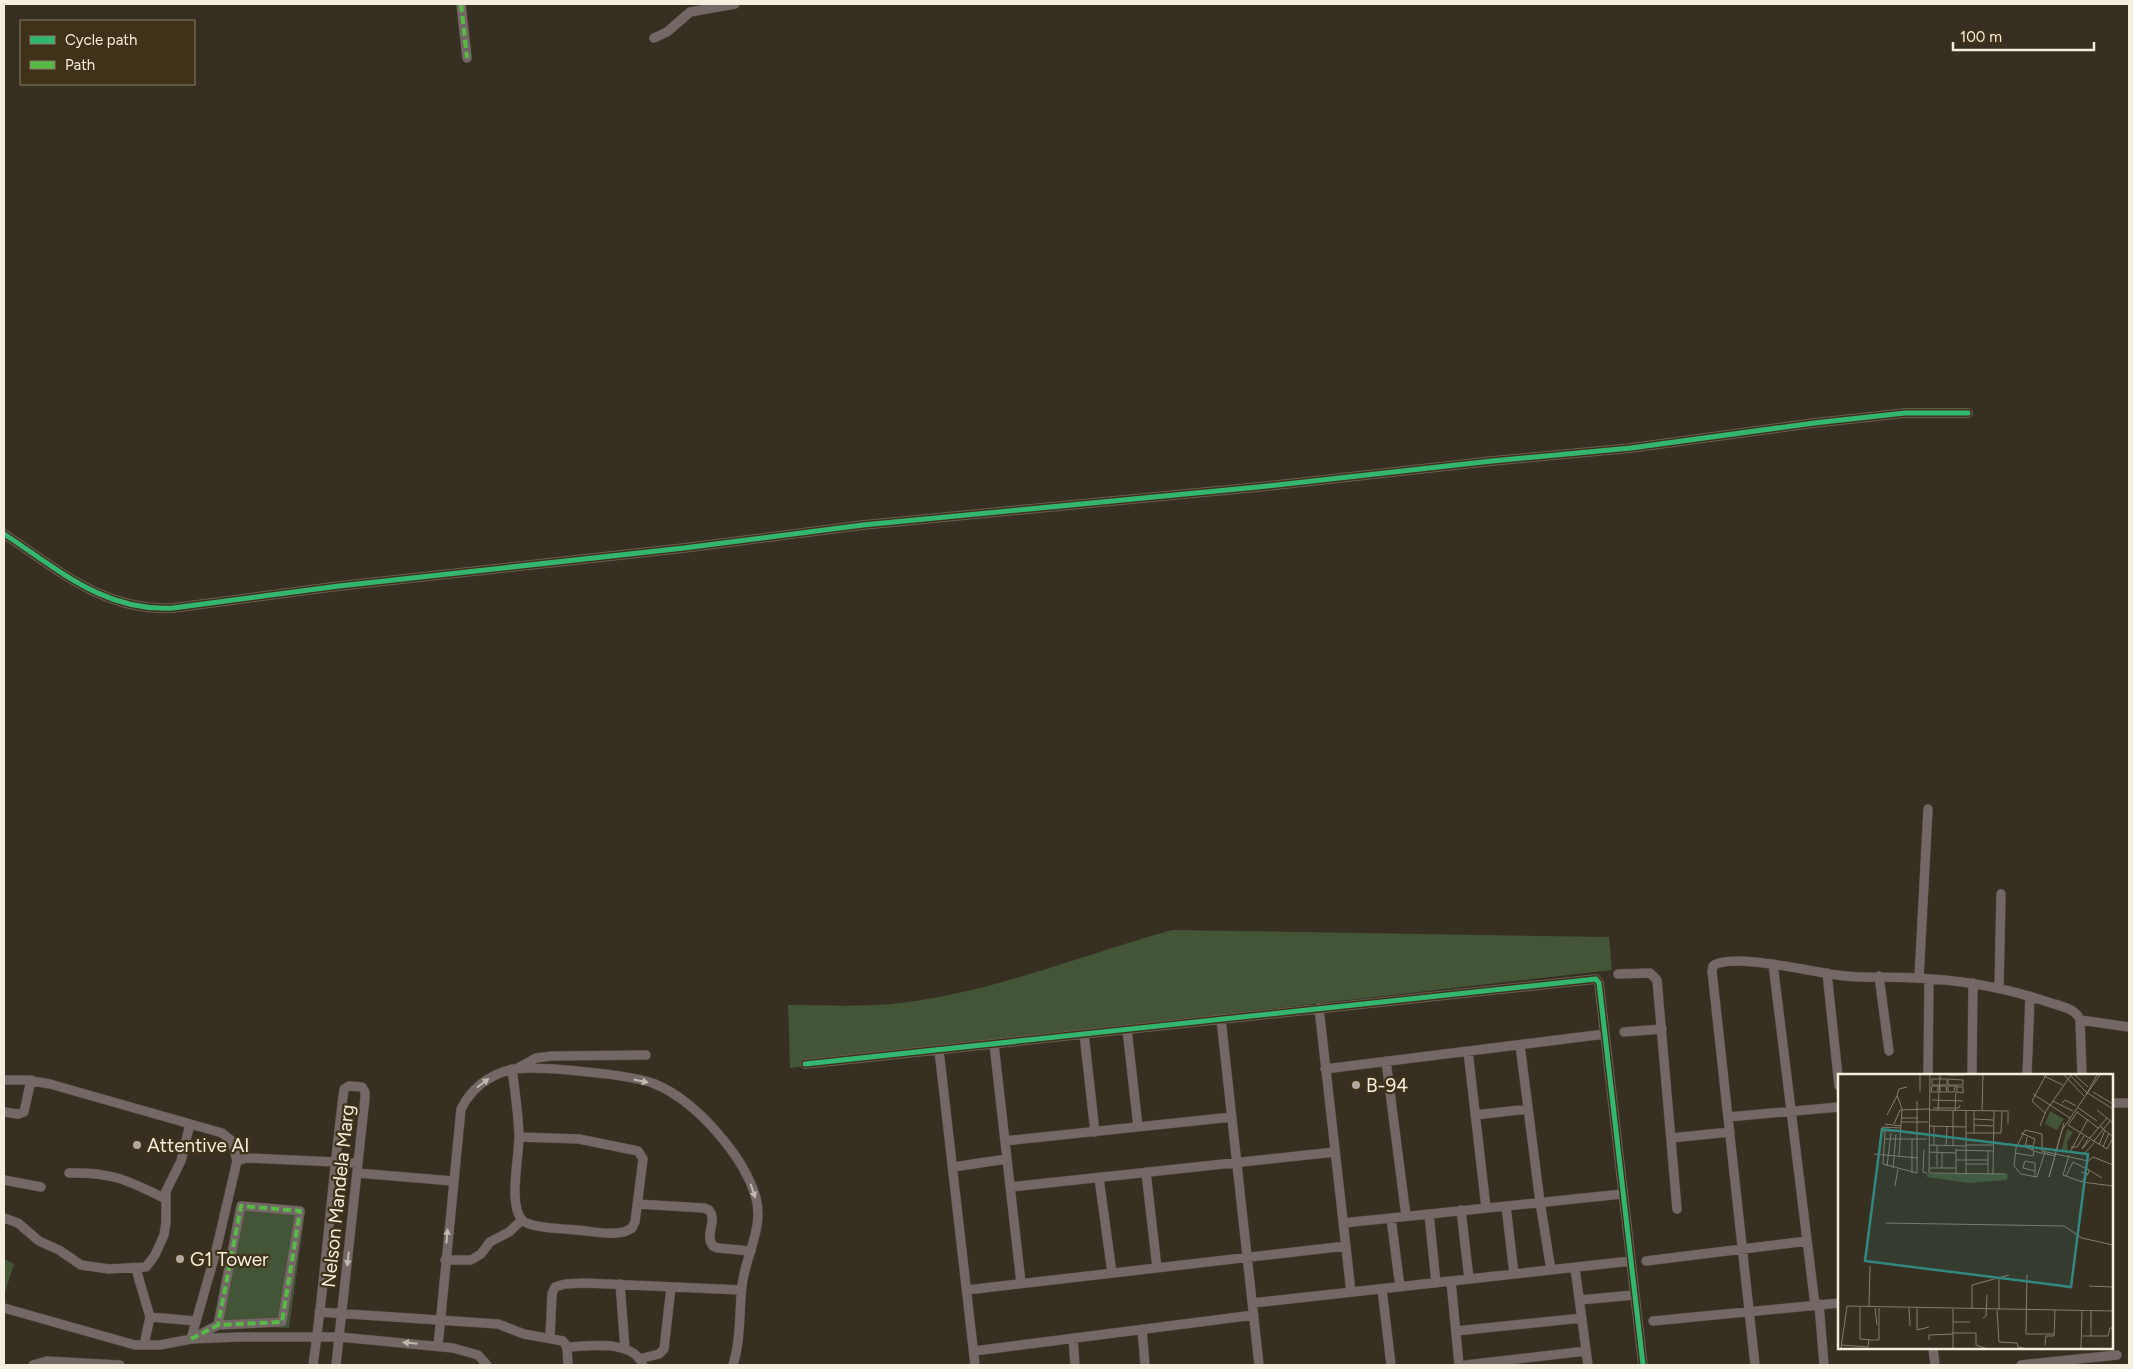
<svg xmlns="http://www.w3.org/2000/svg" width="2133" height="1369" viewBox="0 0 2133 1369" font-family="Figtree,sans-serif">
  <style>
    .green { fill: #445437 }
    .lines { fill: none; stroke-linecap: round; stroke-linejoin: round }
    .street-casing { stroke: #544d41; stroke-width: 10 }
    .street { stroke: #736866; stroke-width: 9 }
    .quiet { stroke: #58b947; stroke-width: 4; stroke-dasharray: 8 4; stroke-linecap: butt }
    .cycleway-casing { stroke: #3f3219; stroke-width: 8 }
    .cycleway { stroke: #33b770; stroke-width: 5 }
    .oneway { fill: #c1b8ae }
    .poi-dot { fill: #b2aa9c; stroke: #3f3219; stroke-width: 2 }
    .labels { text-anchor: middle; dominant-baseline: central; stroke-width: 4.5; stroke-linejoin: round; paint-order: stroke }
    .poi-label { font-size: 19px; fill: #f5edde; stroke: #3f3219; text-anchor: start }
    .street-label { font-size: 19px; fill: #f5edde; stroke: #3f3219 }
    .inset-road { fill: none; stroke: #837b6d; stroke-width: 1 }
    .view { fill: #32887f; fill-opacity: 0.15; stroke: #32887f; stroke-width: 2.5 }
    .inset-edge { fill: none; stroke: #f5edde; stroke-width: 2.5 }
  </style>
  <rect width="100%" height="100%" fill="#372f21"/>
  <!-- green -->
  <path class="green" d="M1172 930 1609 937 1612 970 1043 1035 790 1068 788 1005C822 1005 857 1007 890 1004 988 994 1079 956 1172 930Z
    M238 1205 305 1212 289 1328 213 1324Z
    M4 1259 14 1264 4 1295Z"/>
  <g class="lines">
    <!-- street casing -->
    <g class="street-casing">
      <path id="street" d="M461 4 467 58
        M654 38 667 32 690 12 735 4
        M4 534C58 569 104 612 173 608L339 586 684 548 863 525 1258 487 1492 461 1631 448 1814 423 1905 413H1968
        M1773 964 1815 1305
        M1827 973 1839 1086
        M1618 974 1650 973 1657 980 1677 1209
        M1879 976 1889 1051
        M1919 978 1928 809
        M1999 988 2001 894
        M1319 1008 1351 1292
        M1221 1019 1259 1365
        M2080 1020 2129 1027
        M1127 1029 1138 1127
        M1624 1032 1662 1029
        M1084 1034 1095 1132
        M994 1044 1021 1283
        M1520 1045 1540 1202 1551 1270
        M939 1050 975 1365
        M1468 1051 1486 1208
        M1386 1061 1406 1216
        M805 1064 1596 979 1599 983 1643 1365
        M518 1068 536 1058 552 1056 646 1055
        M512 1069C515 1091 518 1112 519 1134 520 1154 507 1206 523 1221 532 1228 564 1229 576 1230 592 1231 619 1238 632 1228L635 1222 643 1159 638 1151 579 1139 519 1137
        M1325 1069 1605 1034
        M1928 1075 1929 979
        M1972 1075 1973 983
        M2027 1075 2030 996
        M4 1080H26L50 1084 222 1133 232 1141 237 1161 215 1255 191 1339
        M2112 1103H2129
        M4 1112 18 1114 24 1112 31 1080
        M1475 1115 1528 1109
        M1728 1117 1839 1107
        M1671 1138 1730 1132
        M1005 1141 1232 1117
        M237 1161 246 1158 358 1163
        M953 1167 1007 1159
        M1146 1172 1157 1268
        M69 1173C112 1172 127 1180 164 1198
        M357 1173 453 1181
        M1099 1178 1112 1273
        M4 1180 41 1187
        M1010 1187 1335 1152
        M637 1204 704 1208 709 1210C718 1221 704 1235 713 1246L718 1248 751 1251
        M1506 1206 1514 1274
        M1461 1210 1469 1279
        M1429 1214 1436 1283
        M4 1218 18 1223 39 1241 59 1250 81 1265 109 1269 146 1267 155 1255 164 1235 166 1222V1191L181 1161 190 1124
        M1391 1218 1400 1287
        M1343 1223 1622 1194
        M445 1260H471L481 1254 490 1242 509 1232 522 1220
        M1646 1261 1807 1241
        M1575 1268 1588 1365
        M136 1269 150 1317 196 1321
        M1451 1281 1459 1365
        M620 1284 625 1349
        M1382 1289 1391 1365
        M967 1290 1346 1246
        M1580 1300 1634 1295
        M1253 1303 1631 1261
        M1819 1304 1824 1365
        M4 1308 135 1345H160L191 1339 238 1337H340L453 1348 478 1355 487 1365
        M319 1312 498 1324 524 1334 563 1341 567 1347 568 1365
        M1653 1321 1839 1303
        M1142 1329 1145 1365
        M1456 1331 1582 1318
        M193 1338 218 1325 282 1322 300 1211 241 1206 218 1325
        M550 1338 552 1294 555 1287 565 1284 585 1283 741 1290
        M1073 1338 1075 1365
        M144 1345 150 1317
        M438 1346 461 1109C471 1089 487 1076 509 1070 530 1064 634 1075 655 1084 696 1101 744 1156 756 1198 764 1229 745 1256 742 1286 739 1313 741 1339 733 1365
        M567 1347C589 1346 633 1339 643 1365
        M1933 1348 1935 1365
        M974 1351 1254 1315
        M639 1359 659 1354 664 1349 671 1287
        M33 1365 47 1361 120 1365
        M313 1365C326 1274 332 1181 344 1089L349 1086 362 1087 365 1092V1098L336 1365
        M1466 1365 1586 1351
        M1755 1365 1712 971 1713 966C1730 952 1814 972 1837 975 1863 979 1891 976 1917 978 1962 980 2006 988 2048 1002 2059 1006 2076 1008 2080 1020L2082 1075
        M2021 1365 2117 1355"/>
    </g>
    <!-- street -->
    <use href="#street" class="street"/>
    <!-- quiet -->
    <path class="quiet" d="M461 4 467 58
      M191 1339 218 1325 282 1322 300 1211 241 1206 218 1325"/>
    <!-- cycleway casing -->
    <g class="cycleway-casing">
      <path id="cycleway" d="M4 534C58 569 104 612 173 608L339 586 684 548 863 525 1258 487 1492 461 1631 448 1814 423 1905 413H1968
        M805 1064 1596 979 1599 983 1643 1365"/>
    </g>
    <!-- cycleway -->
    <use href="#cycleway" class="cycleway"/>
  </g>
  <!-- one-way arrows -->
  <defs><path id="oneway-solid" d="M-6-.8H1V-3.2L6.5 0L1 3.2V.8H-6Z" transform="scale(1.25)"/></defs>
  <g class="oneway">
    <use href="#oneway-solid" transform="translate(641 1081) rotate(12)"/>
    <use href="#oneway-solid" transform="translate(483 1083) rotate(-37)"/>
    <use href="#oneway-solid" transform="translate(753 1191) rotate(71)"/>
    <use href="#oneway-solid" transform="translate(447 1236) rotate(-85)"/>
    <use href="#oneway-solid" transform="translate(348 1259) rotate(96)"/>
    <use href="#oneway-solid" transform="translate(410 1343) rotate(-174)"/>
  </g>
  <!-- markers -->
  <g class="poi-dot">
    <circle cx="1356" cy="1085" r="5"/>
    <circle cx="137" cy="1145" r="5"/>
    <circle cx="180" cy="1259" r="5"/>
  </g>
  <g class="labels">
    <!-- poi labels -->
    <g class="poi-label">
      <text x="1366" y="1085">B-94</text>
      <text x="147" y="1145">Attentive AI</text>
      <text x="190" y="1259">G1 Tower</text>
    </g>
    <!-- street labels -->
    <g class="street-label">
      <text transform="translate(338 1196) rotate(-84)">Nelson Mandela Marg</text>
    </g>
  </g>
  <!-- overview -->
  <g transform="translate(1838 1074)">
    <rect width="275" height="275" fill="#372f21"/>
    <path d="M212 37 226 45 219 56 207 50ZM229 55 235 58 229 68 230 77H223ZM89 100H170L169 106 131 109 89 103Z" fill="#445437"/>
    <path class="inset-road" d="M92 1 91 99 168 100M110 1H126M226 1 246 22M232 1 248 18 275 35M237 1 250 13M259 1 248 21 262 1M206 2 225 11M94 5H109V11H94ZM110 5 125 6V11H110ZM100 12V18H93L94 12H108L109 18H102V12M117 12 116 18H110V12H118L119 13H125V19L119 18V13M82 18V1M255 18 275 30M195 20 232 44M94 26 125 27M215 27 235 37M224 29 227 26 238 32M239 33 259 47M95 34H121L122 31M91 36 170 37V50M100 36 102 1M259 36 275 49M117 37 118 17M144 37 145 1M239 38 260 54M207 39 194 27 208 1M49 41 59 22M64 44H80M136 45 155 46M250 45 232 78 246 80 256 69M63 48H90M47 50 63 52M56 50 62 36 91 35M136 51 155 52M230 51 269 75 275 64M230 51 240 37M91 52 128 53M96 52V72M202 52 208 37 233 1M262 52 275 63M44 53 63 54M45 57H63M47 57 45 90 79 99V27M128 59H163L164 37M136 59V37M183 59 197 65 195 72 187 71M189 63 187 73 195 76M47 65H89M250 65 244 75 252 66M251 65 269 44M255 68 272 47M91 71 128 72M128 71H155M261 71 267 56M99 72V93M108 72 109 53M115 72V37M195 73V77L217 82M233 73H239L246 62M265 73 271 59M86 76 85 98 89 99M118 76 155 77M91 78 118 79M207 78 199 103 183 100 176 92 178 74 187 56 204 60V77L250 87 255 83 275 91M177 79 195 82 196 77M36 80 80 84M231 81 225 101 244 108 275 112M61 83 64 35 59 21 61 15 69 13M118 86H150M128 90H150M49 92 53 59M55 94 58 60M91 94H118M104 94V78M251 96 264 104M74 99V65M118 100V75M128 100V37M150 100V77M155 100 156 37M228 102 235 88 251 96 250 100M197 103V89L187 87 185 94 197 97M211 103 224 56 248 21M211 103 226 49M243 108 250 100 243 98M57 112 60 95M48 149 226 152 244 164 275 171M189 201 188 260H216M161 203V236M251 212 275 213M22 233V265L33 266H41V234M31 233 32 192M37 234 39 251M71 234 72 252M79 234V256L91 253M115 235V274M134 235V211L171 201M159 236 161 268 179 269 180 273 186 274M145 244 148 242 149 221M115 248H132M115 259H138V271L147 274M244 262H270L272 254H275M253 262V237M91 266V261L115 260M3 271 30 273 31 266M207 271 208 262H216L217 236M3 274 9 232 275 237M243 274 244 237"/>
    <path class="view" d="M44 55 250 80 233 213 27 187Z"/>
    <rect width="275" height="275" class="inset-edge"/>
  </g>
  <!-- border -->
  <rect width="2133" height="1369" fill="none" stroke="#f5edde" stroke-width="10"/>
  <!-- legend -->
  <rect x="20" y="20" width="175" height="65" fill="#3f3219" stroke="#887d68"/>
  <rect x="30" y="36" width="25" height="8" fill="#33b770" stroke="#887d68"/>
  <text x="65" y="45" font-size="15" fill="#f5edde">Cycle path</text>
  <rect x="30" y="61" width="25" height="8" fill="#58b947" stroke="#887d68"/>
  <text x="65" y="70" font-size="15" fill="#f5edde">Path</text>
  <!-- scale -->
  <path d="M1953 42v8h141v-8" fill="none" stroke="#f5edde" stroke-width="2.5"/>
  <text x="1960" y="42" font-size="15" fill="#f5edde" stroke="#3f3219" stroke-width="4" paint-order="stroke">100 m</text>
</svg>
